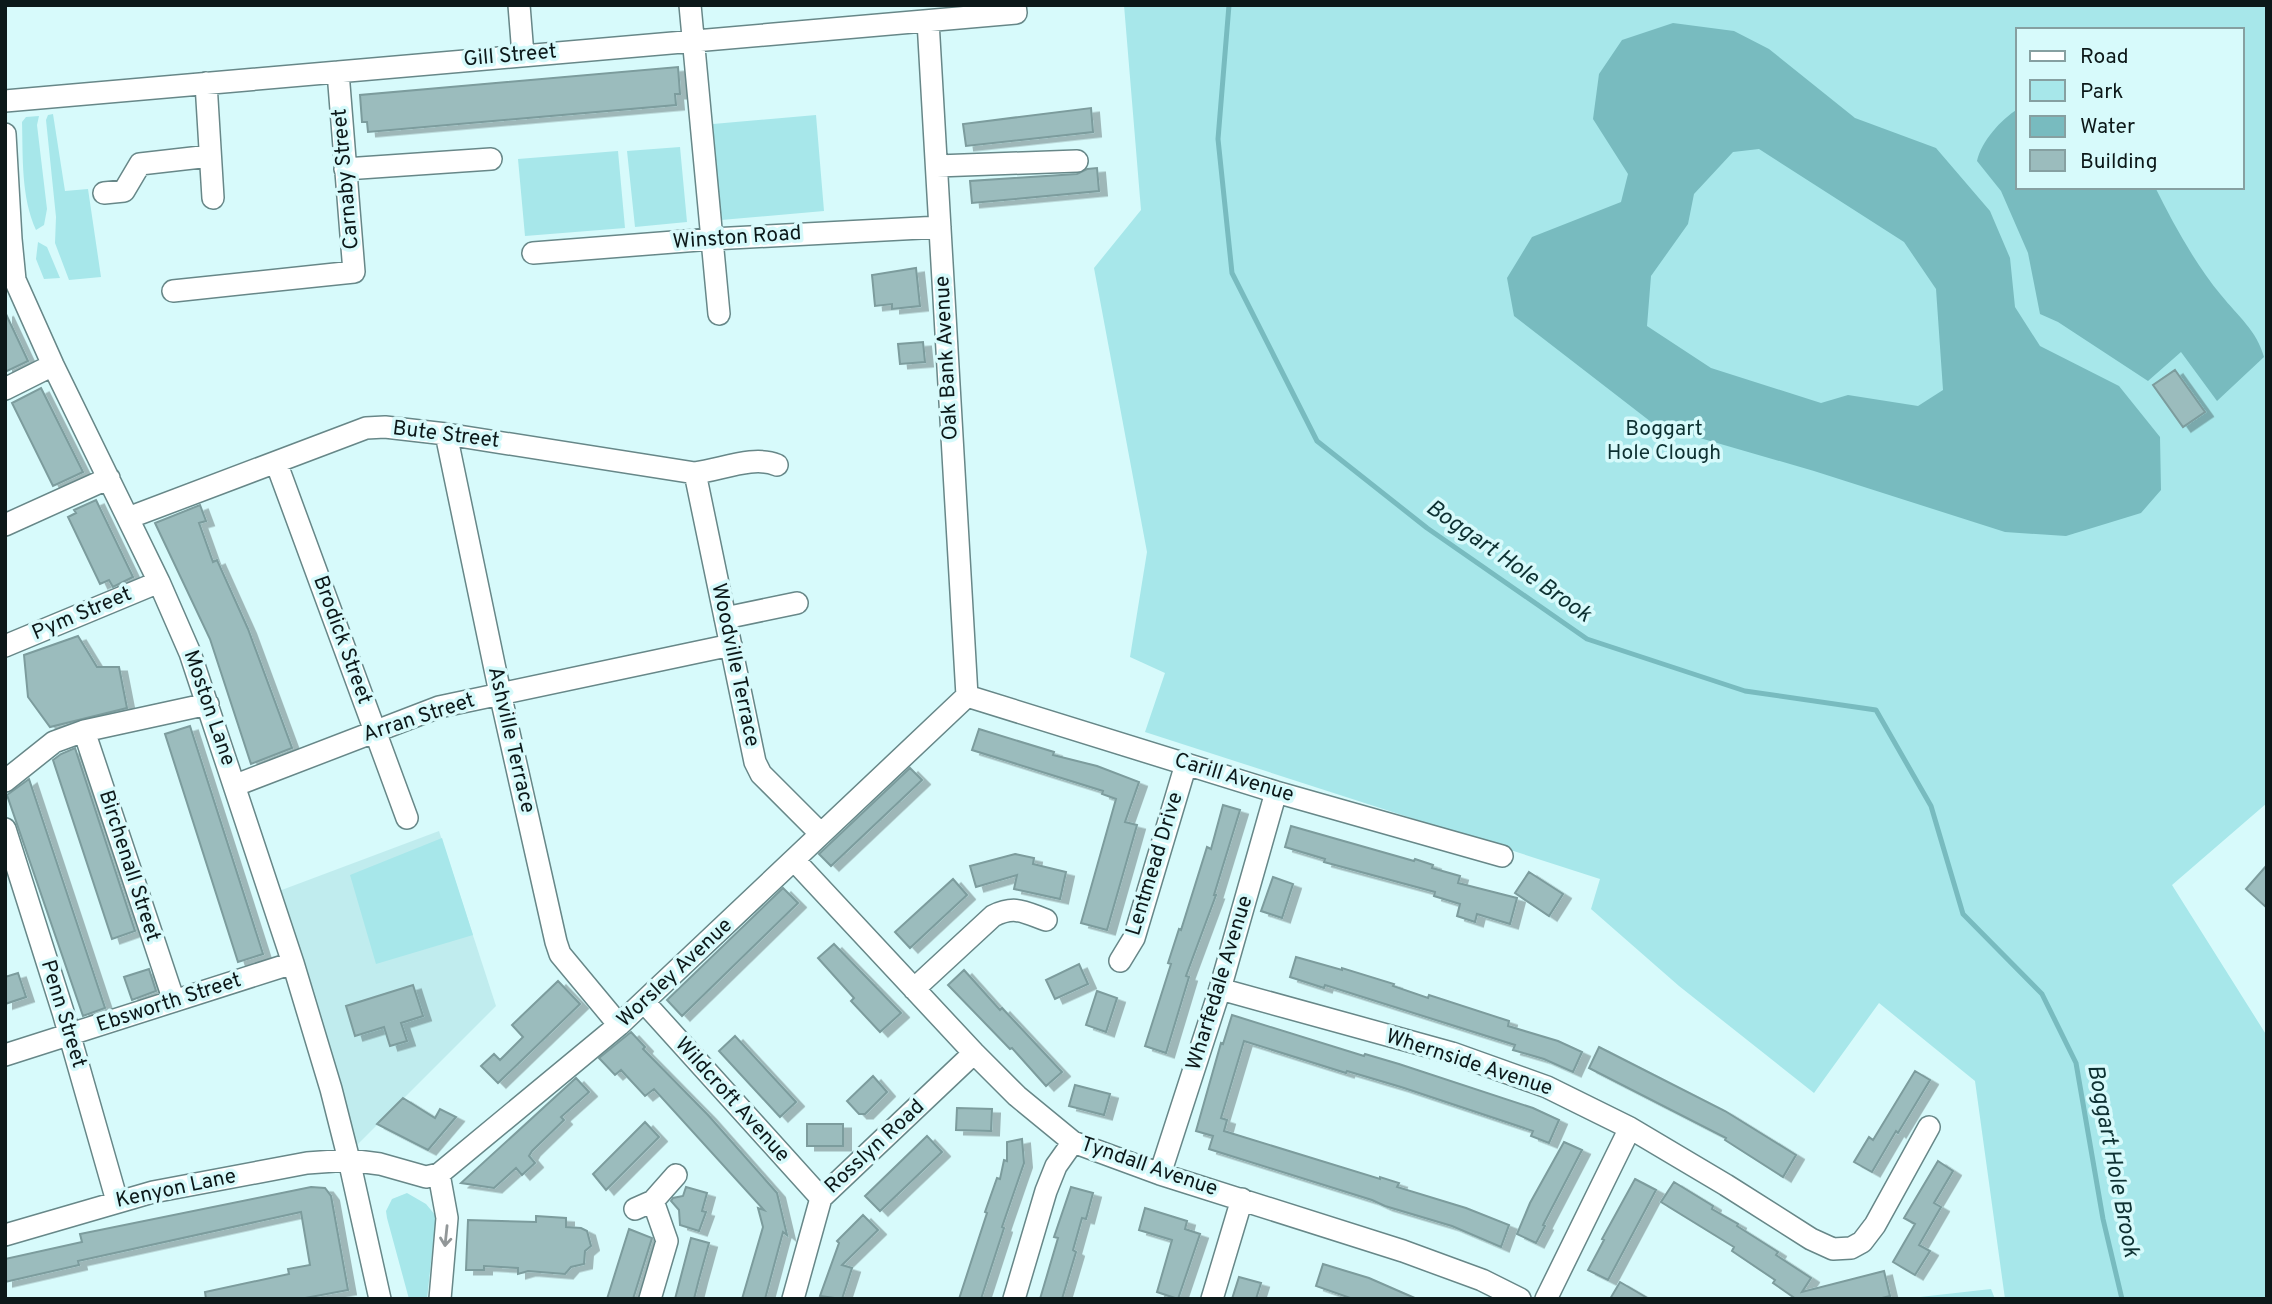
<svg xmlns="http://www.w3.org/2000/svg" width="2272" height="1304" viewBox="0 0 2272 1304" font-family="Overpass,sans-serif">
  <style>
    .built { fill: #c0ecee }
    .green { fill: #a7e7ea; fill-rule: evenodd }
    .water { fill: #78bbbf; fill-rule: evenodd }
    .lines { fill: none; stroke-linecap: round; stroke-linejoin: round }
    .stream { stroke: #78bbbf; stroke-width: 5 }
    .building { fill: #9bbcbd; stroke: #7c9c9d; stroke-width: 2; filter: url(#shadow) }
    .minor-casing { stroke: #678788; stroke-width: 24 }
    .minor { stroke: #fff; stroke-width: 21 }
    .oneway { stroke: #929798 }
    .labels { text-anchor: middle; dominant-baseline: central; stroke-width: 7; stroke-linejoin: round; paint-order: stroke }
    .street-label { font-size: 21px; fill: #0c1819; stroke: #d7fafb }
    .park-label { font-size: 21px; fill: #0e3132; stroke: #d7fafb }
    .water-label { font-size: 23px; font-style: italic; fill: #0e3132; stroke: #d7fafb }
  </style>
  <defs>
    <filter id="shadow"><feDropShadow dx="8" dy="4.5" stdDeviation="0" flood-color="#0004"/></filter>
  </defs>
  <rect width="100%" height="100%" fill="#d7fafb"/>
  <!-- built -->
  <path class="built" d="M439 831 496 1006 352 1150 279 891Z"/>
  <!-- green -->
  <path class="green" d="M1124 5H2267V803L2172 885 2267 1036V1299H2005L1975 1081 1879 1003 1814 1093 1679 986 1591 909 1600 879 1145 732 1165 673 1130 657 1147 552 1094 268 1141 210ZM2018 30H2242V187H2018Z
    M53 114 65 191 88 189 101 277 69 280 55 243 56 217 46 120 48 115Z
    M816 115 824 211 721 220 713 124Z
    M39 116 37 125 47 209 44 225 36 230C21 197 23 157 22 122L26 117Z
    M680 147 687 222 635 227 627 151Z
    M618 151 625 228 525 236 518 159Z
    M38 242 47 247 60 278 44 279 36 259Z
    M442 838 473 935 376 964 350 875Z
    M407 1193 426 1204 436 1216 427 1299H409L387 1218 386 1211 392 1199Z
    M1991 1289 1995 1299H1911V1298Z"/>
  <!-- water -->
  <path class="water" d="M1673 23 1734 31 1769 49 1855 118 1936 148 1990 211 2010 258 2015 307 2040 346 2119 386 2160 437 2161 490 2141 513 2066 536 2005 532 1814 471 1655 425 1514 316 1507 278 1532 237 1621 202 1628 174 1593 119 1599 74 1622 40ZM1759 149 1904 242 1936 289 1943 390 1918 406 1848 395 1821 403 1711 368 1647 326 1651 276 1688 224 1694 194 1733 152Z
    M2018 109V187H2155C2173 223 2195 264 2221 295 2238 316 2257 331 2264 357L2217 401 2181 352 2148 381 2058 322 2040 314 2028 253 2001 191 1977 161C1981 142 2001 119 2018 109Z"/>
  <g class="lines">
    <!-- stream -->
    <path class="stream" d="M1229 5 1218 139 1232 273 1317 441 1427 528 1587 639 1745 691 1876 710 1931 806 1963 914 2042 994 2076 1063 2103 1219 2122 1299"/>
  </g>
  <!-- building -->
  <path class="building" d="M678 67 680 94H675L676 105 368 132 367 122H362L360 95Z
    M1091 108 1093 132 966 146 963 124Z
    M1097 168 1099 191 972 203 970 181 1077 174 1087 169Z
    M916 268 920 306 892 309V304L875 306 872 275Z
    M5 312 28 361 5 372Z
    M923 342 925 362 900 364 898 344Z
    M2175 370 2205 412 2183 427 2153 385Z
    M41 388 83 472 53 486 12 403Z
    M96 500 133 577 113 587 109 580 100 584 68 517 76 513 74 510Z
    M200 505 206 521 199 523 213 562 217 560 248 629 292 748 251 764 210 639 155 523Z
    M78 636 97 667H119L127 708 50 727 28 697 24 655Z
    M190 726 263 954 238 962 165 734Z
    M979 729 1054 752 1053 755 1097 766 1139 782 1125 822 1137 825 1107 930 1081 923 1116 799 1102 794 1103 791 972 750Z
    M75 748 135 931 112 939 53 760 61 754Z
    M910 768 922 780 831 866 819 854Z
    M29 779 105 1008 83 1016 7 795Z
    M1223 805 1240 810 1214 895H1216L1186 976 1189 977 1166 1053 1145 1046 1171 964 1168 963 1179 929 1181 930 1207 847 1211 849Z
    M1291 826 1414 861 1415 859 1433 865 1432 868 1460 876 1458 883 1517 898 1510 924 1477 914 1475 922 1457 916 1460 904 1434 896 1435 892 1324 862 1325 859 1285 847Z
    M1015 854 1034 858 1033 864 1066 872 1060 899 1014 889 1017 875 976 887 970 866Z
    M2267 865V908L2246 889Z
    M1529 872 1563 894 1549 916 1515 893Z
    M1273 877 1293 884 1282 918 1261 911Z
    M953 879 967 895 910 948 895 932Z
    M783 888 798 903 682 1016 667 1000Z
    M834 944 901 1013 880 1032 851 1001 854 998 818 958Z
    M1296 957 1342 970V968L1394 984 1393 986 1428 998 1429 995 1509 1021 1508 1026 1558 1041 1582 1052 1573 1072 1544 1059 1513 1050 1515 1045 1325 985 1324 988 1290 977Z
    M1079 964 1088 984 1055 999 1046 980Z
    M149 969 156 991 132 1000 124 977Z
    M964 970 1000 1010 1002 1008 1062 1072 1046 1086 1012 1048 1010 1049 948 985Z
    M18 973 26 997 5 1004V977Z
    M558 981 580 1004 498 1083 481 1066 494 1054 500 1060 523 1037 512 1025Z
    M413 985 423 1016 401 1023 407 1041 390 1046 384 1027 355 1036 346 1006Z
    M1097 991 1117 998 1106 1032 1086 1025Z
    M1232 1015 1364 1056 1365 1054 1399 1064 1533 1108 1559 1120 1549 1143 1531 1136 1533 1131 1401 1087 1347 1071 1346 1073 1244 1041 1221 1118 1227 1120 1224 1131 1380 1179V1177L1399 1183 1397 1187 1466 1208 1509 1225 1501 1247 1452 1226 1385 1206 1372 1200 1209 1149 1213 1136 1196 1131 1221 1043 1223 1044Z
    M631 1032 645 1047 643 1049 708 1115 777 1193 787 1235 783 1232 765 1299H742L763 1227 758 1208 764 1210 654 1089 645 1096 621 1070 615 1075 599 1058Z
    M735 1036 796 1102 780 1117 719 1051Z
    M1599 1047 1725 1111 1796 1155 1783 1177 1725 1140 1726 1138 1589 1068Z
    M1915 1071 1930 1080 1898 1133 1896 1131 1872 1172 1854 1162 1869 1137 1873 1140Z
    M873 1076 887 1092 865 1114H859L847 1101Z
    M576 1078 589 1092 561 1117 564 1120 532 1151 529 1156 535 1163 522 1175 516 1168 494 1188 461 1183Z
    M1075 1085 1110 1094 1104 1115 1069 1106Z
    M403 1098 435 1118 440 1109 456 1117 428 1150 377 1124Z
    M957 1108 992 1109 991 1131 956 1130Z
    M645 1122 659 1137 606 1190 593 1174Z
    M807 1124H843V1146H807Z
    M927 1136 942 1152 880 1211 865 1196Z
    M1022 1139 1024 1163 1002 1227 1004 1228 981 1299H959L987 1213 985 1212 997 1178 1000 1179 1004 1160 1007 1161V1142Z
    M1564 1142 1582 1150 1543 1225 1545 1226 1536 1243 1517 1234 1530 1203Z
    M1938 1161 1953 1171 1934 1203 1941 1207 1919 1245 1930 1251 1915 1275 1893 1262 1915 1224 1904 1218Z
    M1635 1179 1656 1190 1608 1280 1588 1270 1604 1240 1602 1239Z
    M1674 1182 1713 1206 1712 1209 1738 1224 1737 1226 1778 1252 1776 1255 1811 1278 1802 1292 1884 1271 1890 1296 1878 1299H1796L1773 1283 1775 1280 1732 1251 1734 1247 1661 1202Z
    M311 1187 325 1188 331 1196 348 1290 300 1299H206L205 1292 289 1274 288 1269 310 1265 301 1212 78 1261 79 1265 5 1282V1259L82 1242 80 1234Z
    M686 1187 707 1193 702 1211 706 1212 699 1231 680 1225 679 1210 671 1201 673 1198 683 1196Z
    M1071 1187 1093 1193 1086 1219 1082 1218 1073 1250 1076 1252 1062 1299H1040L1058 1238 1054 1237Z
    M1145 1208 1187 1221 1185 1229 1200 1234 1178 1299 1157 1292 1172 1240 1139 1230Z
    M863 1215 878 1230 842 1265 852 1268 842 1299 820 1296 839 1243 837 1241Z
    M536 1216 566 1218V1227L581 1228 587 1231 591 1246 585 1251 584 1264 571 1267 565 1274 528 1271 518 1274V1268L484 1266V1270H466L468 1220 536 1222Z
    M629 1229 652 1238 633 1299H607Z
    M691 1238 709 1243 699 1279 694 1299H675Z
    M1323 1264 1369 1278 1417 1299H1353L1316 1286Z
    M1239 1277 1261 1283 1256 1299H1232Z
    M1620 1282 1649 1299H1610Z"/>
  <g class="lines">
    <!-- minor casing -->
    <g class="minor-casing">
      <path id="minor" d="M519 5 523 55
        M690 5 719 314
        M928 21 967 696
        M206 83 213 198
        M5 101 1016 13 1015 5
        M5 134 11 239 15 280 53 365 159 582 190 653 293 963 331 1089 349 1160 380 1299
        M937 166 1077 161
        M345 169 491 159
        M104 193 124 191 140 164 210 156
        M533 253 712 239 940 227
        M173 291 354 272 338 72
        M5 389 53 365
        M446 434 500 693 556 942 560 954 619 1025
        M276 462 407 818
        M695 473 755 762 761 774 821 834
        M128 518 366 428 385 427 446 434 695 473C721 470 753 455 777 465
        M5 525 109 478
        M725 618 797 603
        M5 646 159 582
        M967 696 1276 792 1502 856
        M84 731 174 1001
        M5 781 54 742 84 731 208 704
        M236 785 439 707 731 645
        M5 829 63 1012 117 1201
        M794 860 974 1053 1017 1096 1073 1142 1160 1174 1403 1251 1482 1280 1520 1299
        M1120 961 1134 938 1186 764
        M914 989 993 916C1015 905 1024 912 1046 920
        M1220 989 1452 1053 1547 1087 1630 1128 1726 1185 1811 1239 1833 1249 1851 1248 1862 1242 1875 1225 1929 1127
        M644 1002 821 1198
        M5 1055 293 963
        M439 1174 447 1218 440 1299
        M1160 1174 1220 989 1276 792
        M635 1209 653 1201 676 1175
        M5 1235 153 1192 307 1163 349 1160 380 1164 426 1177 439 1174 619 1025 967 696
        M650 1299 667 1241 653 1201
        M793 1299 821 1198 974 1053
        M1014 1299 1046 1191 1056 1166 1073 1142
        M1212 1299 1242 1199
        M1546 1299 1630 1128"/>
    </g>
    <!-- minor -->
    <use href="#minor" class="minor"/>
  </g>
  <!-- one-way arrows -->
  <defs><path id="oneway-shaft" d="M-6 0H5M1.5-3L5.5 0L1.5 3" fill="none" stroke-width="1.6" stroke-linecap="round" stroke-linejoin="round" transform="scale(1.75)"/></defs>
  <use class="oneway" href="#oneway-shaft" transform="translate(446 1236) rotate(96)"/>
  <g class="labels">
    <!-- street labels -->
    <g class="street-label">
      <text transform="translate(510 56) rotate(-5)">Gill Street</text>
      <text transform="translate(346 179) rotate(-95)">Carnaby Street</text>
      <text transform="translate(737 238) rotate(-4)">Winston Road</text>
      <text transform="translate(947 358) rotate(-93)">Oak Bank Avenue</text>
      <text transform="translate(446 435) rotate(7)">Bute Street</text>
      <text transform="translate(82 614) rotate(-23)">Pym Street</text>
      <text transform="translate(342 640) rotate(70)">Brodick Street</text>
      <text transform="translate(735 665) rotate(78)">Woodville Terrace</text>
      <text transform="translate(209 708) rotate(71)">Moston Lane</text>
      <text transform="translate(419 718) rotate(-18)">Arran Street</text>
      <text transform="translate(511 740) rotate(77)">Ashville Terrace</text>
      <text transform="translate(1234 778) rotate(17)">Carill Avenue</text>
      <text transform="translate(1155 864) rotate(-73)">Lentmead Drive</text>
      <text transform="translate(129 866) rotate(72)">Birchenall Street</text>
      <text transform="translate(675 973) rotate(-43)">Worsley Avenue</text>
      <text transform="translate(1220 983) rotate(-73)">Wharfedale Avenue</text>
      <text transform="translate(169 1003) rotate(-18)">Ebsworth Street</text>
      <text transform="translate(63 1014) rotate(73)">Penn Street</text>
      <text transform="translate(1469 1063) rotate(18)">Whernside Avenue</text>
      <text transform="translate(732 1100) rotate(48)">Wildcroft Avenue</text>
      <text transform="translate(875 1147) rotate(-43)">Rosslyn Road</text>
      <text transform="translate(1149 1167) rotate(19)">Tyndall Avenue</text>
      <text transform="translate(176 1189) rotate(-12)">Kenyon Lane</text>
    </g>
    <!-- park labels -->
    <g class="park-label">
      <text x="1664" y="429">Boggart<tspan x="1664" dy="24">Hole Clough</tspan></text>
    </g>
    <!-- water labels -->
    <g class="water-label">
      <text transform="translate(1508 562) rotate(35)">Boggart Hole Brook</text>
      <text transform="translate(2112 1161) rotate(79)">Boggart Hole Brook</text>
    </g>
  </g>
  <!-- border -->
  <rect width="2272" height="1304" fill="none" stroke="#0c1819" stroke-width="14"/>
  <!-- legend -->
  <rect x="2016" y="28" width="228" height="161" fill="#d7fafb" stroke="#86a0a1" stroke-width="2"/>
  <rect x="2030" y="51" width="35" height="10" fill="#ffffff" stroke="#86a0a1" stroke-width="2"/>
  <text x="2080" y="63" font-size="21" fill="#0c1819">Road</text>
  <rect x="2030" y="80" width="35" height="21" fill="#a7e7ea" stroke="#86a0a1" stroke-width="2"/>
  <text x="2080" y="98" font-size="21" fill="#0c1819">Park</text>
  <rect x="2030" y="116" width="35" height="21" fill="#78bbbf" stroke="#86a0a1" stroke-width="2"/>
  <text x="2080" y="133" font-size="21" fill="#0c1819">Water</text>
  <rect x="2030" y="150" width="35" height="21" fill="#9bbcbd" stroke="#86a0a1" stroke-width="2"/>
  <text x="2080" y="168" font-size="21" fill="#0c1819">Building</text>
</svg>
